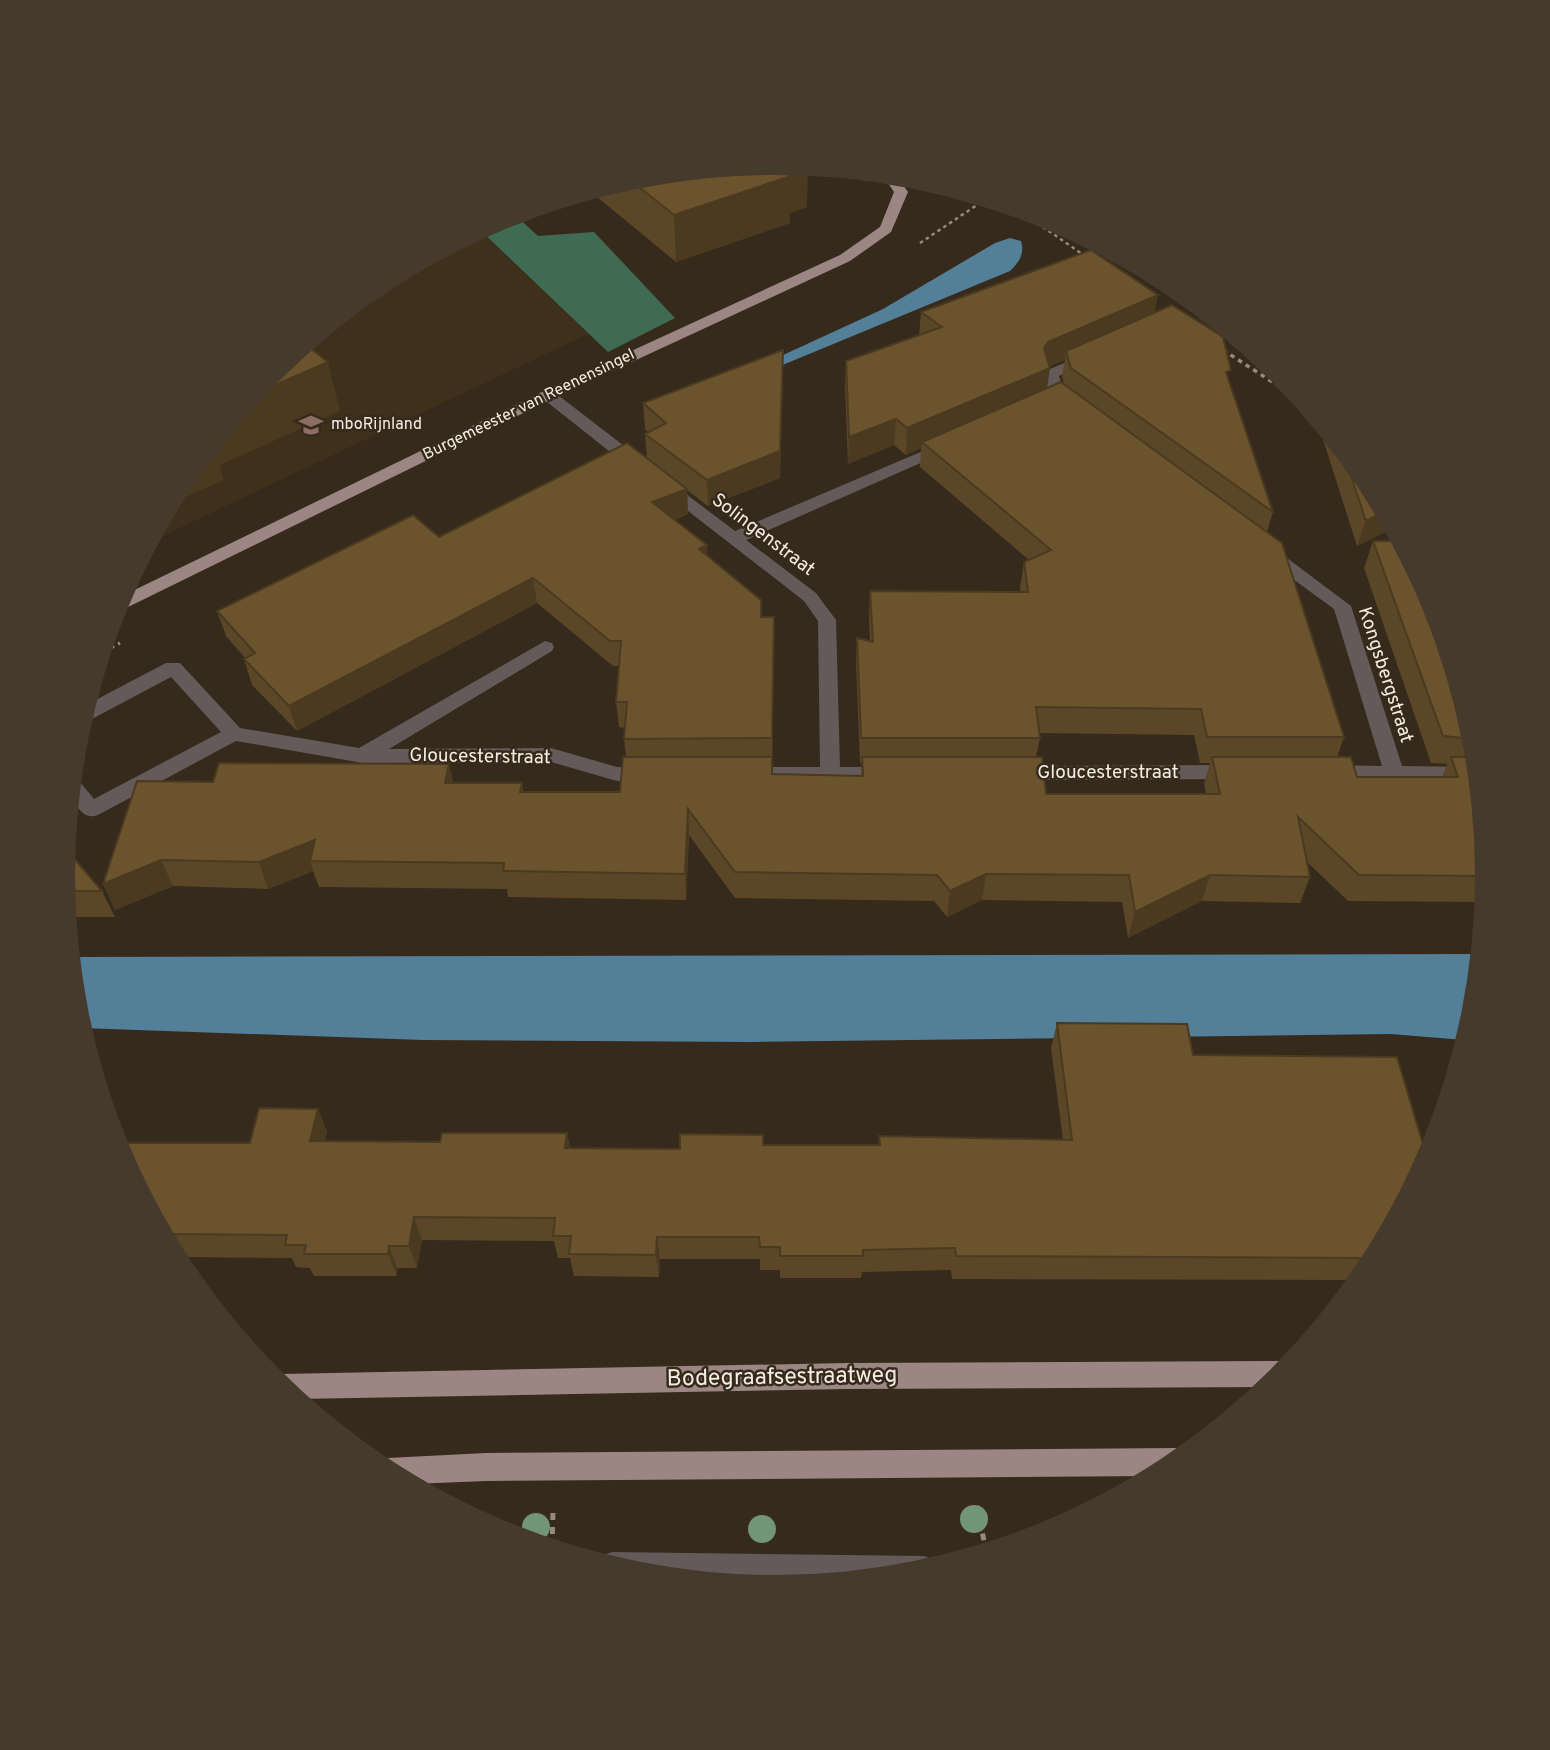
<svg xmlns="http://www.w3.org/2000/svg" width="1550" height="1750" viewBox="0 0 1550 1750" font-family="Overpass,sans-serif">
  <style>
    .built { fill: #3f301b }
    .forest { fill: #406b53 }
    .water { fill: #537f98 }
    .lines { fill: none; stroke-linecap: round; stroke-linejoin: round }
    .path-far2 { stroke: #948a7f; stroke-width: 2.5; stroke-dasharray: 3.5 3.5; stroke-linecap: butt }
    .path-far1 { stroke: #948a7f; stroke-width: 3.5; stroke-dasharray: 4.5 4.5; stroke-linecap: butt }
    .path { stroke: #948a7f; stroke-width: 5; stroke-dasharray: 7 7; stroke-linecap: butt }
    .minor { fill: #645a59; fill-rule: evenodd }
    .major { fill: #9b8684; fill-rule: evenodd }
    .tree { fill: #729477 }
    .wall { fill: #5b4727; fill-rule: evenodd }
    .shaded-wall { fill: #4a3a20 }
    .building { fill: #6a532d; stroke: #4a3a20; stroke-width: 2 }
    .labels { text-anchor: middle; dominant-baseline: central; stroke-width: 5; stroke-linejoin: round; paint-order: stroke }
    .far-street-label { font-size: 16px; fill: #f5ede4; stroke: #362a1c }
    .far-poi-label { font-size: 16px; fill: #f5ede4; stroke: #362a1c; text-anchor: start }
    .street-label { font-size: 19px; fill: #f5ede4; stroke: #362a1c }
    .near-street-label { font-size: 23px; fill: #f5ede4; stroke: #362a1c }
  </style>
  <rect width="100%" height="100%" fill="#362a1c"/>
  <!-- built -->
  <path class="built" d="M479 230 588 334 150 542 183 479 272 371 380 283Z"/>
  <!-- forest -->
  <path class="forest" d="M514 214 538 236 594 232 675 318 608 352 480 230Z"/>
  <!-- water -->
  <path class="water" d="M1010 238 1021 241C1025 254 1019 262 1010 271L732 386 720 384 883 309 995 243Z
    M1479 954 1473 1014 1465 1040 1390 1034 751 1042 423 1040 81 1028 77 1013 71 957Z"/>
  <g class="lines">
    <!-- path-far2 -->
    <path class="path-far2" d="M1014 207 1085 256
      M920 243 986 199"/>
    <!-- path-far1 -->
    <path class="path-far1" d="M1223 350 1305 403
      M102 652 120 643"/>
    <!-- path -->
    <path class="path" d="M977 1506 986 1551
      M552 1548 553 1511"/>
    <!-- minor -->
    <path class="minor" d="M1088 353 1093 355 1096 358 1093 361 1059 376 1066 398 1064 401H1052L1043 374 1045 371Z
      M548 390 554 392 645 462 647 466 645 470H633L542 398 540 395 542 392Z
      M944 442 950 444 952 447 950 450 746 540 816 593 836 620 840 767H887L894 769 897 774 894 779 887 781 744 779 741 774 744 769 751 767H820L818 621 804 601 656 486 664 481 670 482 735 531Z
      M1269 547 1275 549 1351 606 1402 766 1471 767 1477 768 1478 779 1322 777 1319 772 1322 767 1329 765 1382 766 1334 609 1263 557 1260 553Z
      M545 641 552 643 554 647 552 651 389 749 551 748 617 767 656 769 659 774 656 779 617 781 551 762 363 763 236 741 98 815C84 820 79 809 71 798L73 779 79 781 94 799 221 732 171 677 90 720 81 721 86 705 166 663H180L240 728 359 748Z
      M1234 765 1241 767 1244 772 1241 777 1234 779 1017 780 1010 778 1007 773 1010 768 1017 766Z
      M612 1552 924 1556 934 1560 937 1566 914 1573 817 1583 720 1582 636 1573 599 1562 602 1556Z"/>
    <!-- major -->
    <path class="major" d="M882 174 896 175 908 192 891 232 850 261 554 398 122 610 114 612 120 597 542 392 840 255 880 227 894 192Z
      M1282 1361 1290 1365 1268 1387 847 1389 297 1399 271 1378 281 1374 847 1363Z
      M1177 1448 1187 1453 1154 1476 486 1481 412 1484 377 1465 388 1458 486 1453Z"/>
  </g>
  <!-- trees -->
  <g class="tree">
    <circle cx="974" cy="1519" r="14"/>
    <circle cx="536" cy="1527" r="14"/>
    <circle cx="762" cy="1529" r="14"/>
  </g>
  <!-- wall -->
  <path class="wall" d="M636 177 807 207 790 213V223L676 262 590 191Z
    M921 312 1154 313 1229 380 1273 512 1267 532 1344 737 1337 757 1357 777H1442L1447 764 1431 763 1364 568 1373 541 1473 736 1487 875 1484 902 1348 901 1307 862 1310 877 1300 903 1202 901 1128 938 1122 902 982 900 947 917 934 901 735 898 689 835 686 900 508 897 507 889 319 887 313 871 268 889 173 886 115 910 103 884 213 782 449 764 453 783H522L523 792H620L626 757 624 739 625 728 619 727 616 702 619 666H613L537 603 297 731 252 685 244 659 245 658 226 636 217 611 439 537 647 459 645 434 648 432 645 429 643 403 783 376 780 478 708 506 687 490 688 514 675 520 707 545V557L761 617 774 643 772 774 861 776 862 763H860L856 664 857 638 870 642 869 617 870 591 1021 592 1020 588 1024 562 1029 560 920 467 921 448 906 455 894 445 848 464 845 388 846 361 919 335ZM1065 360 1062 377 1064 384 1047 387 1049 366ZM1039 733 1194 735 1200 763H1210L1204 784 1206 794H1046L1036 757 1040 738Z
    M1323 426 1367 480 1393 528 1357 546 1321 433Z
    M63 875 102 891 115 917H67Z
    M1057 1023 1193 1055 1422 1141 1433 1148 1367 1271 1359 1280 952 1279 951 1270 862 1272 861 1278H780V1270H760V1259H660L659 1277 574 1276 570 1258H558L554 1241 422 1240 417 1268H397V1276H314L310 1268 296 1267 292 1258 181 1257 179 1264 117 1147 250 1143 318 1109 327 1132 325 1141 440 1142 567 1133 570 1148 680 1149 763 1145H879V1136L1063 1140 1051 1048Z"/>
  <!-- shaded-wall -->
  <path class="shaded-wall" d="M795 165 808 166 807 207 790 213V223L676 262 674 215Z
    M1158 295 1153 322 1066 351 1065 360 1044 369 1050 368 1046 394 922 442 921 448 906 455 907 428 1044 348 1048 342Z
    M783 350 780 478 708 506 707 480Z
    M328 362 340 411 220 465 224 480 170 504 183 479 252 395Z
    M896 419 894 445 848 464 849 437Z
    M687 489 688 514 654 528 652 502Z
    M1384 512 1393 528 1357 546 1366 521Z
    M707 545 708 570 699 549Z
    M533 578 537 603 297 731 289 706Z
    M449 764 455 791 445 783Z
    M688 809 689 835 686 900 685 874Z
    M315 840 310 861 313 871 268 889 259 862Z
    M161 860 173 886 115 910 103 884Z
    M986 874 982 900 947 917 950 891Z
    M1210 875 1202 901 1128 938 1135 912Z
    M318 1109 327 1132 320 1165 310 1141Z
    M567 1133 571 1156 565 1148Z
    M414 1217 422 1240 417 1268 409 1246Z
    M167 1234 181 1257 179 1264 166 1239Z
    M657 1237 660 1259 659 1277 656 1255Z
    M389 1246 397 1268V1276L388 1254Z"/>
  <!-- building -->
  <path class="building" d="M775 163 795 165 782 169 791 176 674 215 629 179 636 177Z
    M1091 250 1158 295 1048 342 1044 348 1050 368 907 428 896 419 849 437 846 361 942 327 921 312Z
    M1172 305 1223 337 1231 370 1226 372 1273 512 1071 368 1066 351Z
    M305 344 328 362 252 395 272 371Z
    M783 350 780 451 707 480 645 434 666 423 643 403Z
    M1061 382 1282 543 1344 737H1207L1201 709 1036 707 1040 738H861L857 638 873 642 870 591 1028 592 1024 562 1051 550 922 442Z
    M627 443 687 489 652 502 707 545 699 549 761 600V617H774L772 738 624 739 627 702H616L621 641H610L533 578 289 706 244 659 255 653 217 611 413 515 439 537Z
    M1342 449 1367 480 1384 512 1366 521Z
    M1373 541H1400L1433 603 1474 739 1443 736Z
    M623 757H772V774L863 776 862 757H1042L1046 794H1220L1212 757H1351L1357 777H1458L1451 757H1475L1487 876 1359 875 1298 817 1310 877 1210 875 1135 912 1129 875 986 874 950 891 937 875 735 872 688 809 685 874 503 871 504 863 310 861 315 840 259 862 161 860 103 884 137 781 213 782 219 763 449 764 445 783H522L520 792H620Z
    M66 849 102 891H65L63 875Z
    M1057 1023 1187 1024 1193 1055 1397 1057 1422 1141H1435L1433 1148 1374 1258 956 1256 955 1248 863 1250V1256H780V1247H760L759 1237H657L656 1255 569 1254 571 1236H553L555 1218 414 1217 409 1246H389L388 1254H304L306 1245H285L287 1235 167 1234 166 1239 116 1143H250L259 1108 318 1109 310 1141 440 1142 442 1133H567L565 1148 680 1149V1134L763 1135V1145H880L879 1136 1072 1140Z"/>
  <!-- icons -->
  <defs>
    <g id="university-bare" transform="scale(1.89)"><path d="M0-5L7-2L0 1L-7-2ZM-4 1L0 2.5L4 1V4Q0 6-4 4Z" fill="#8d6e63" stroke="#362a1c" stroke-width="2.5" paint-order="stroke"/></g>
  </defs>
  <g fill-rule="evenodd">
    <use href="#university-bare" x="311" y="425"/>
  </g>
  <g class="labels">
    <!-- far-street labels -->
    <g class="far-street-label">
      <text transform="translate(529 405) rotate(-26)">Burgemeester van Reenensingel</text>
    </g>
    <!-- far-poi labels -->
    <g class="far-poi-label">
      <text x="331" y="425">mboRijnland</text>
    </g>
    <!-- street labels -->
    <g class="street-label">
      <text transform="translate(763 535) rotate(37)">Solingenstraat</text>
      <text transform="translate(1385 675) rotate(72)">Kongsbergstraat</text>
      <text transform="translate(480 757) rotate(1)">Gloucesterstraat</text>
      <text x="1108" y="773">Gloucesterstraat</text>
    </g>
    <!-- near-street labels -->
    <g class="near-street-label">
      <text transform="translate(782 1378) rotate(-1)">Bodegraafsestraatweg</text>
    </g>
  </g>
  <!-- crop -->
  <path d="M0 0H1550V1750H0ZM75 875a700 700 0 1 1 1400 0a700 700 0 1 1-1400 0Z" fill="#453a2c" fill-rule="evenodd"/>
</svg>
